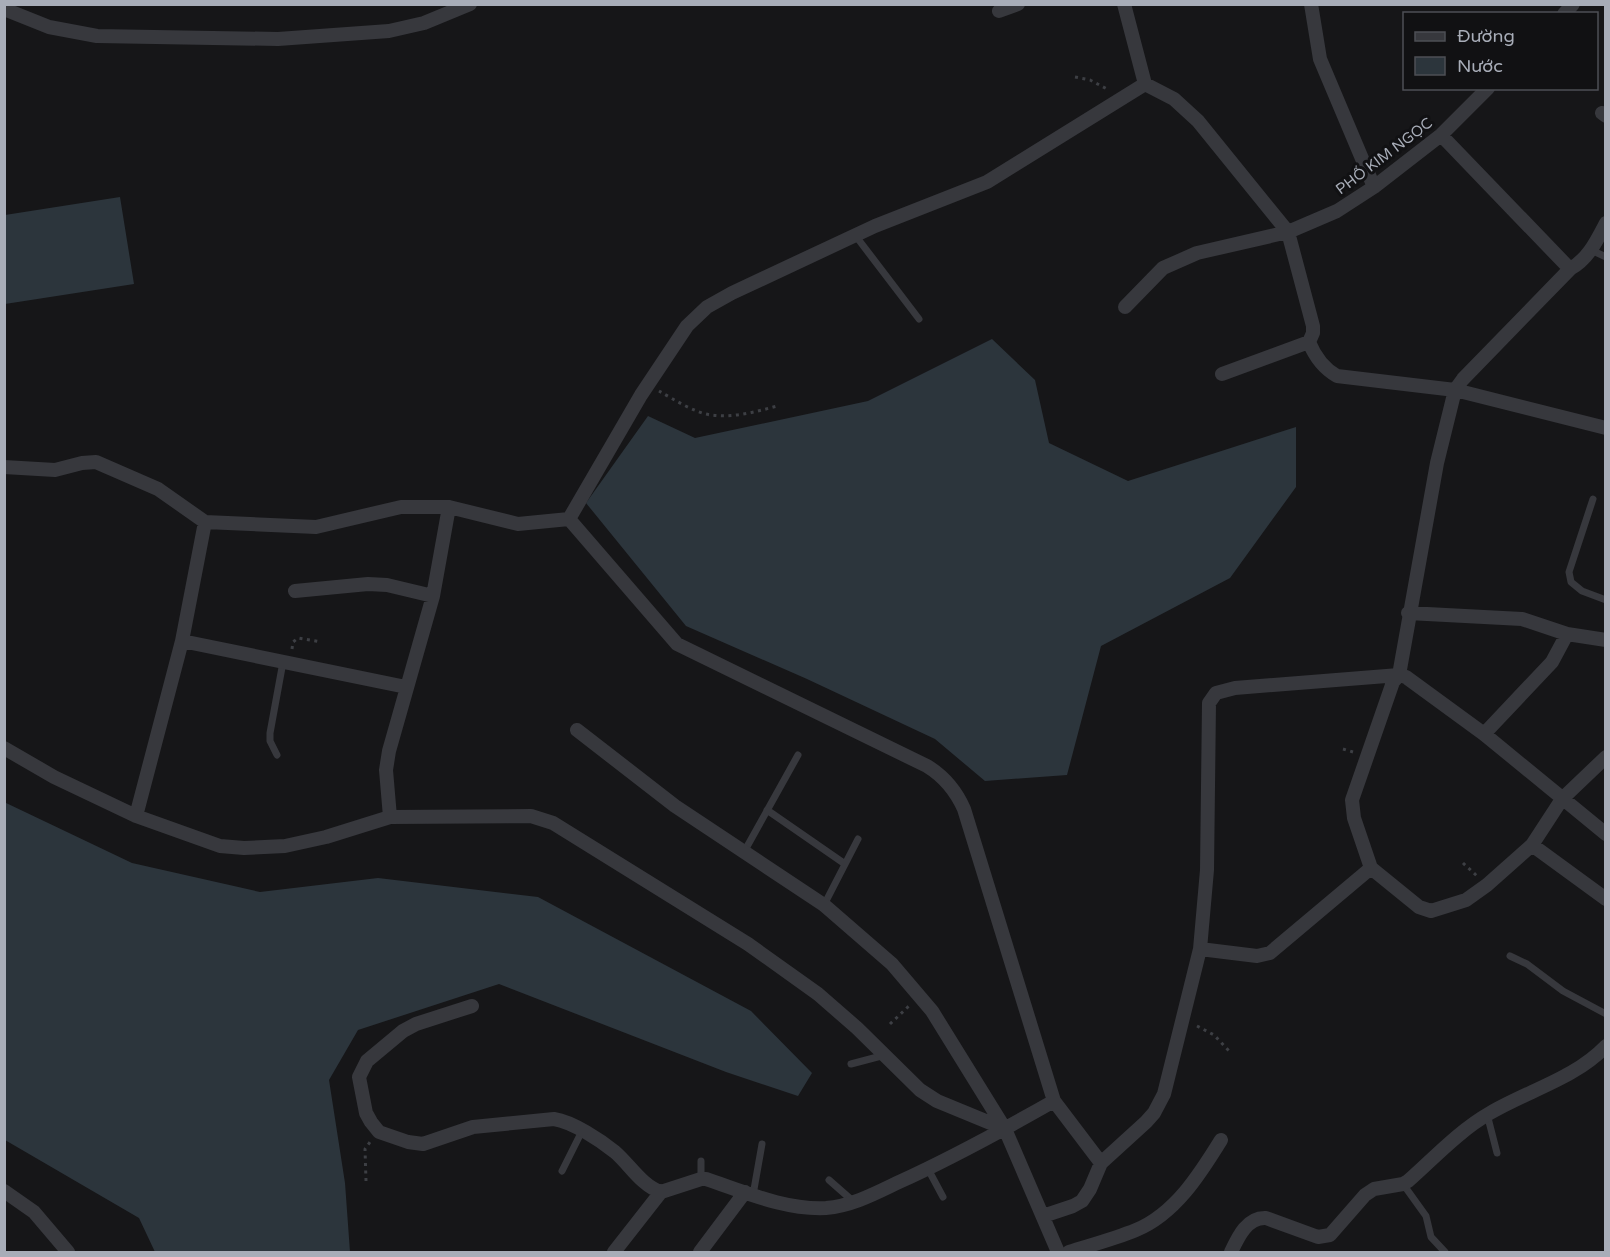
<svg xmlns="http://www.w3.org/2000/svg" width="1610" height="1257" viewBox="0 0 1610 1257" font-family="'Varela Round',sans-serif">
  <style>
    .water { fill: #2c353c }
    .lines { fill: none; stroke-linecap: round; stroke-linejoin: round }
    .path { stroke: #3d3f44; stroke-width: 3; stroke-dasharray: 3 4.5; stroke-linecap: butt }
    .lane { stroke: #37383d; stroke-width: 7 }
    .street { stroke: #37383d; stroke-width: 14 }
    .labels { text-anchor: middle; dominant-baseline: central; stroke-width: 6; stroke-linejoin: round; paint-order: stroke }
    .street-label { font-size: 15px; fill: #a8adb8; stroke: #111113 }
  </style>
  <rect width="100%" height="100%" fill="#161618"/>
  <!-- water -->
  <path class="water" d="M120 197 134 284 5 304V215Z
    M992 339 1035 380 1049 443 1128 481 1296 427V487L1230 578 1101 646 1067 775 985 781 935 739 807 679 686 626 586 503 648 416 695 438 868 401Z
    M4 802 132 863 260 892 378 878 538 897 751 1011 812 1073 798 1096 726 1072 499 984 358 1030 329 1080 345 1183 350 1252H155L139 1218 5 1140Z"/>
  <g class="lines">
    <!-- path -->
    <path class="path" d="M1075 77 1090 80 1109 90
      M659 391C673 399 695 413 711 415 734 418 755 412 777 406
      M292 649 293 642 298 638 321 642
      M1343 749 1353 752
      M1463 863 1477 876
      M890 1024 909 1006
      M1197 1026 1214 1035 1230 1052
      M366 1181 365 1149 370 1142"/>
    <!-- lane -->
    <path class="lane" d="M855 235 919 319
      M1591 250 1606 257
      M1593 499 1569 572 1571 582 1582 591 1606 600
      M277 755 270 741V733L283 662
      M767 810 845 864
      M744 852 798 755
      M824 905 858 839
      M1510 956 1527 964 1563 991 1606 1014
      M851 1064 885 1055
      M1487 1114 1497 1153
      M701 1161V1179
      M928 1169 943 1197
      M562 1171 582 1131
      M829 1180 854 1202
      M1403 1184 1426 1216 1431 1237 1445 1252
      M753 1195 762 1144"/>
    <!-- street -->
    <path class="street" d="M1124 4 1145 84 1174 99 1198 121 1288 232 1313 326V333L1309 342 1222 374
      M1311 4 1320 59 1374 187
      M4 9 49 27 97 36 278 39 389 31 424 23 470 4
      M999 11 1018 4
      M1564 14 1573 4
      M1602 113 1606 116
      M1441 135 1570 269
      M1606 223C1596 242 1588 259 1570 269L1463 379 1455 390 1437 463 1399 675 1393 682 1352 800 1354 818 1371 868 1419 907 1431 911 1466 900 1487 885 1532 845 1562 799 1606 757
      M1125 307 1163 268 1197 253 1288 232 1337 211 1374 187 1441 135 1488 88
      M1309 342C1315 357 1323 368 1337 376L1455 390 1606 428
      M4 467 55 470 82 463 96 462 158 489 205 522 316 527 401 507H449L518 524 569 519
      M569 519 677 644 927 766C945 777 956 791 964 809L1054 1101 1101 1163
      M569 519 641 395 687 326 707 307 732 293 875 226 987 182 1145 84
      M295 591 368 584 387 585 433 596
      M1408 613 1522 619 1567 634 1606 640
      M182 641 406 687
      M577 730 675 806 824 905 892 964 932 1011 1005 1129 1058 1252
      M1484 734 1552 662 1567 634
      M4 748 54 777 136 816 220 846 244 848 285 846 326 837 390 817 531 816 553 823 748 944 818 994 857 1028 920 1090 937 1101 1005 1129
      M136 816 182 641 205 522
      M390 817 386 770 389 751 433 596 449 507
      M1532 845 1606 899
      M1200 949 1257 956 1270 953 1371 868
      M472 1006 416 1024 403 1031 367 1061 359 1077 366 1113 371 1122 379 1132 408 1142 423 1144 473 1127 554 1119C573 1122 600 1140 615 1152 630 1165 642 1186 661 1192
      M4 1191 34 1212 68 1252
      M1043 1216 1073 1206 1082 1201 1090 1189 1101 1163 1146 1122 1154 1113 1164 1094 1200 949 1207 870 1209 703 1216 693 1235 688 1399 675 1406 677 1484 734 1606 834
      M614 1252 661 1192 701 1179H706C745 1192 785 1210 826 1208 852 1206 876 1193 899 1182 952 1158 1003 1130 1054 1101
      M700 1252 745 1192
      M1069 1252C1091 1245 1114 1239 1136 1230 1175 1214 1200 1174 1221 1140
      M1231 1252C1238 1237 1247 1217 1266 1218L1318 1237 1330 1235 1365 1195 1374 1189 1403 1184 1408 1181C1434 1158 1460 1130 1490 1113 1529 1090 1574 1079 1606 1046"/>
  </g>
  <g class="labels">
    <!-- street labels -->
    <g class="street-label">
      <text transform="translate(1384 156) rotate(-37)">PHỐ KIM NGỌC</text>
    </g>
  </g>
  <!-- border -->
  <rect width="1610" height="1257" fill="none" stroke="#a8adb8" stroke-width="12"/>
  <!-- legend -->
  <rect x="1403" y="12" width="195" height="78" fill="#111113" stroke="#4d4f55" stroke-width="1.5"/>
  <rect x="1415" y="32" width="30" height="9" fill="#37383d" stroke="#4d4f55" stroke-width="1.5"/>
  <text x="1457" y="42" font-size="18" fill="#a8adb8">Đường</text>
  <rect x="1415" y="57" width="30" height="18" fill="#2c353c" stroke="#4d4f55" stroke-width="1.5"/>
  <text x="1457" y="72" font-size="18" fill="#a8adb8">Nước</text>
</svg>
